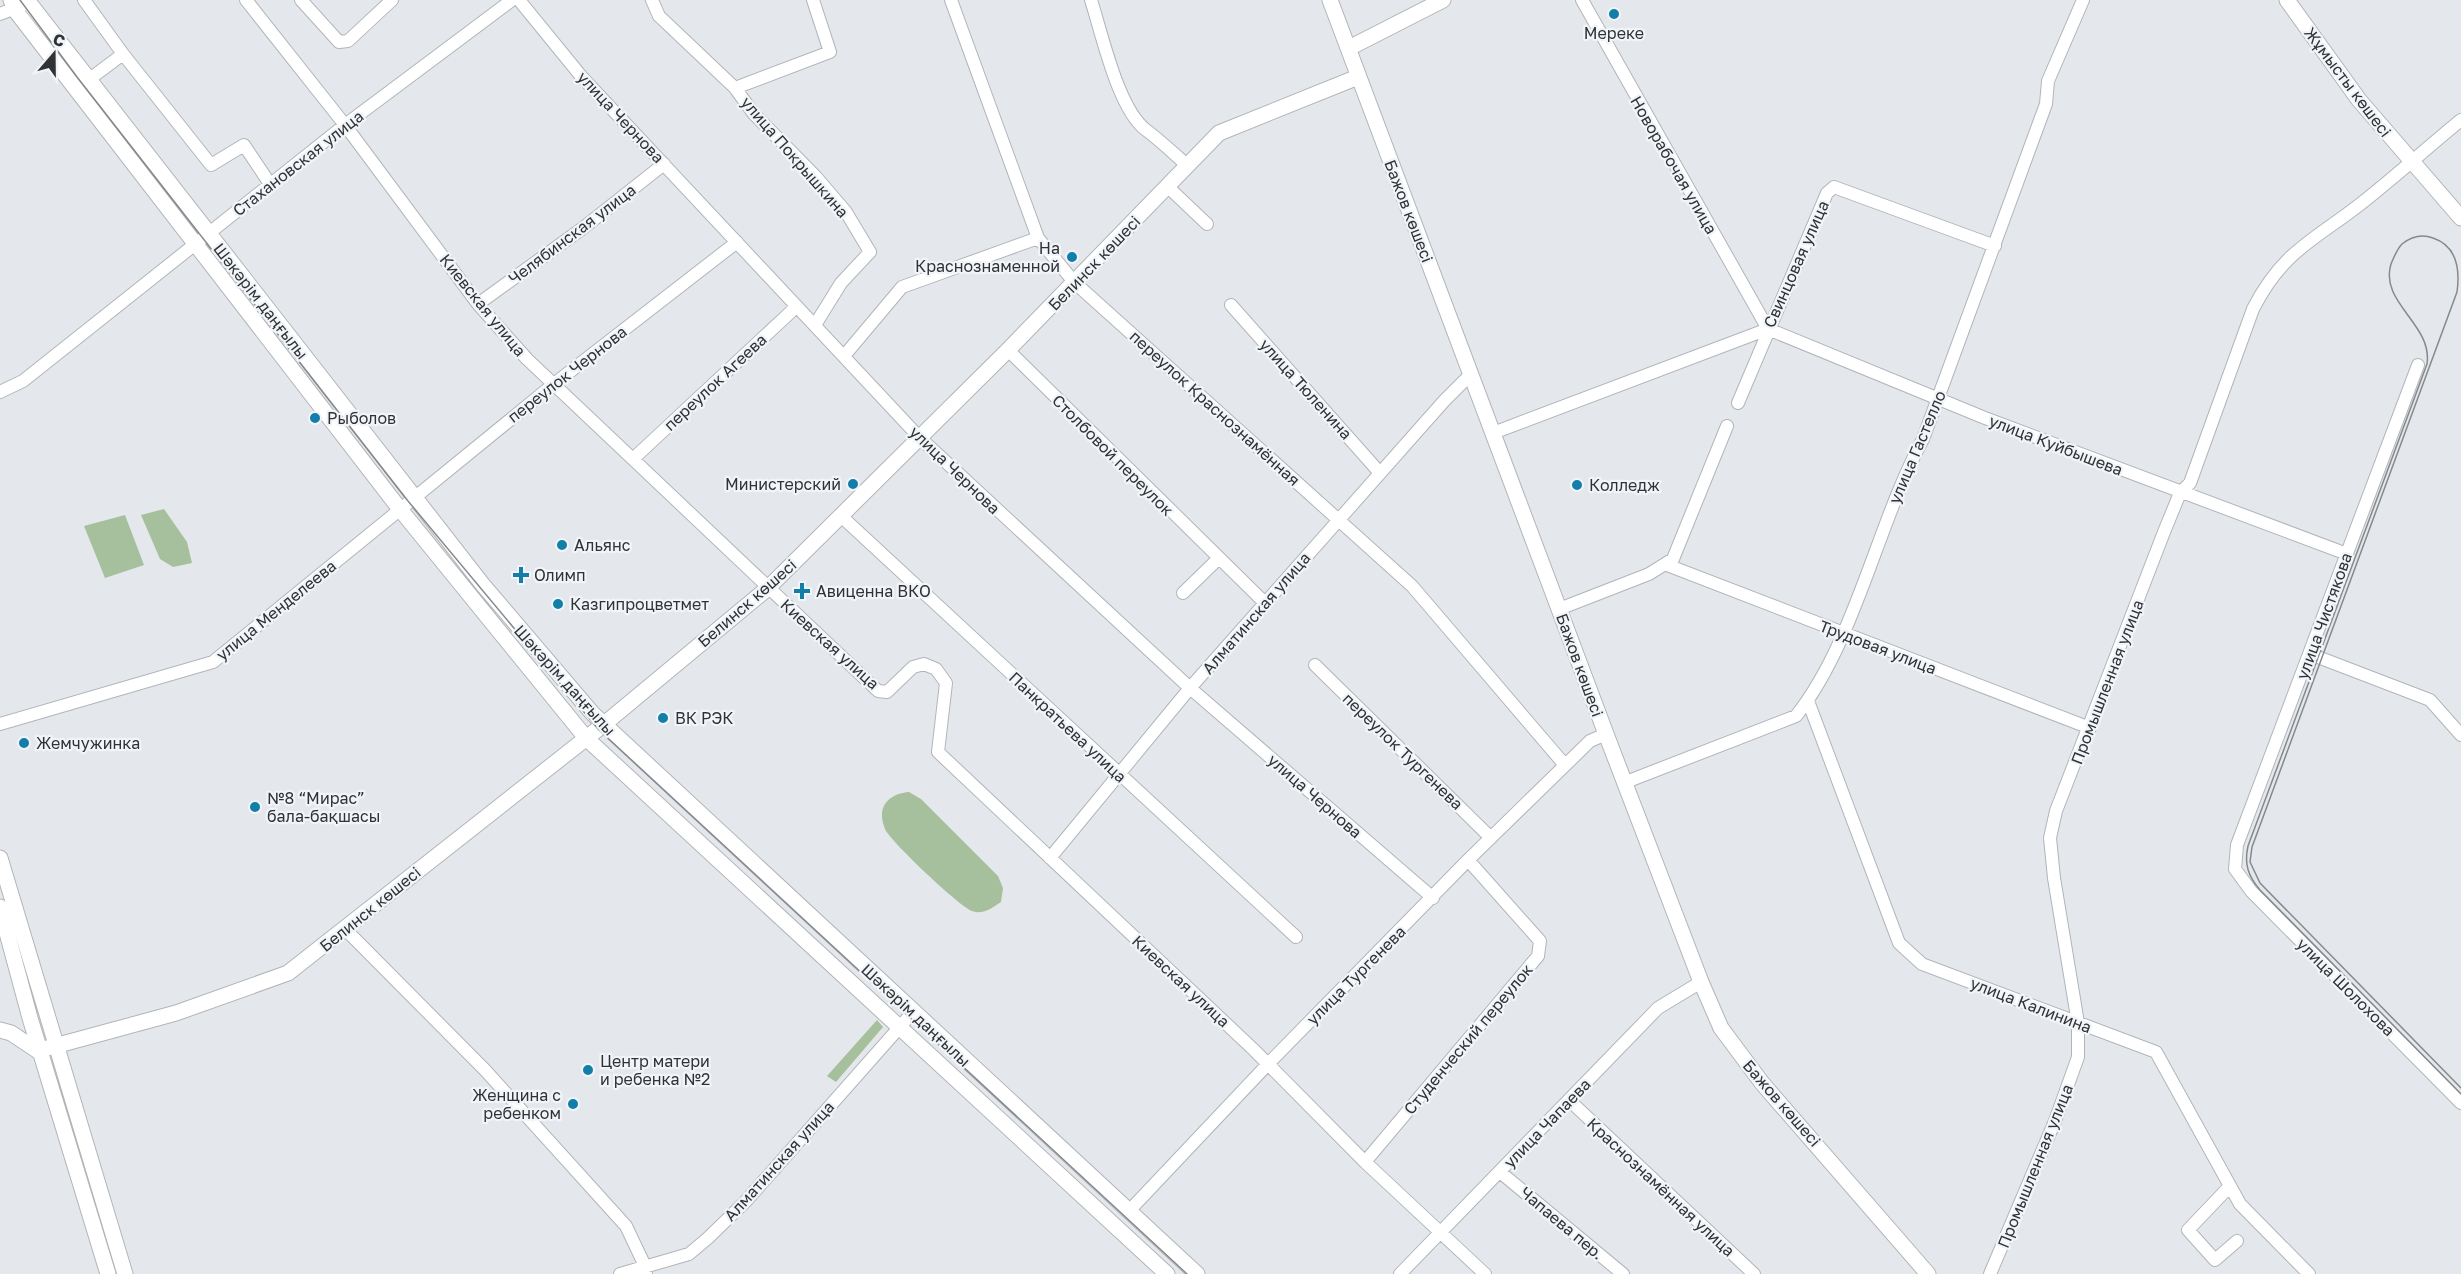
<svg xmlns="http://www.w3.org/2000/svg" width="2461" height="1274" viewBox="0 0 2461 1274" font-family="'Golos Text',sans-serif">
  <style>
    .green { fill: #a6bf9c }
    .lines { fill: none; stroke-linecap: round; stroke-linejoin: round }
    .minor-casing { stroke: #b1b5b8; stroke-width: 14 }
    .major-casing { stroke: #b1b5b8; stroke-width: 17 }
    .minor { stroke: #fff; stroke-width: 12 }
    .major { stroke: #fff; stroke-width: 15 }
    .tram { stroke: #86898c; stroke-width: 1.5 }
    .poi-dot { fill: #137ea7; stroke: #f1f5f9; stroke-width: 2 }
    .labels { text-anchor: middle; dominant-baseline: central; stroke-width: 4.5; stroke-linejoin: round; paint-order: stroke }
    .poi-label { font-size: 16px; fill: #303233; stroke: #f1f5f9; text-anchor: start }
    .street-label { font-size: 16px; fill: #303233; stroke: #f1f5f9 }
  </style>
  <rect width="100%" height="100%" fill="#e4e8ec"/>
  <!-- green -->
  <path class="green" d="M164 509 187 542 192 563 173 567 160 559 141 515Z
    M125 515 144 565 105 578 84 526Z
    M909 792 921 799 998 876 1003 888 1001 902C992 908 983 915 972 911 960 907 889 840 885 829 876 807 888 794 909 792Z
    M877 1020 883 1027 836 1082 827 1076Z"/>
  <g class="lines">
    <!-- minor casing -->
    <g class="minor-casing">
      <path id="minor" d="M84 0 123 54 211 165 244 145 270 184
        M246 0 345 125 478 304 527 359 878 691 887 692 913 667 924 664 936 669 946 683 938 752 1254 1050 1365 1162 1485 1274
        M301 0 339 42 348 41 392 0
        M519 0 581 76 920 438 1190 688 1433 898
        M652 0 659 16 735 88 754 114 816 177 846 212 870 252 841 283 815 325
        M951 0 1038 238 1074 282 1412 586 1564 764
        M1091 0C1102 34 1118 109 1146 130 1161 141 1174 154 1188 166
        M1582 0 1768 329
        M0 14 21 6
        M87 81 123 54
        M735 88 830 52 813 0
        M1168 187 1207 224
        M478 304 583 228 664 164
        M1231 305 1380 473
        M1768 329 1985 418 2347 554
        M1008 350 1265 603
        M844 356 902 287 1038 238
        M2418 365 2237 845 2235 869 2251 891 2461 1103
        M0 392 23 381 345 125 512 0
        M1738 403 1827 193 1834 187 1995 246
        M1493 433 1768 329
        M634 458 796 307
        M841 516 1296 937
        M1667 565 2090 728
        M1183 593 1218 559
        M1559 609 1649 574 1673 559 1727 426
        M2310 654 2430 700 2461 735
        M1315 665 1491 838
        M1808 701 1899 943 1922 964 2156 1052 2240 1204 2309 1274
        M0 724 213 662 554 384 737 242
        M1626 782 1796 716C1855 642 1877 524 1923 439L2046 104 2048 81 2083 0
        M1050 858 1190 688 1444 401 1470 375
        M346 930 485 1070 626 1226 645 1266 646 1274
        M1569 1100 1754 1274
        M1365 1162 1538 956 1540 941 1468 860
        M1500 1172 1623 1274
        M2230 1186 2188 1230 2215 1260 2237 1241
        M1129 1211 1267 1065 1468 860 1590 741 1606 734
        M620 1274 689 1254 708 1238 746 1201 913 1012
        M1400 1274 1658 1008 1701 982
        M1990 1274 2055 1121 2078 1057V1023L2054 878 2050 838 2056 811 2164 532 2180 493 2190 483 2253 309C2283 250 2315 240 2363 202 2396 176 2428 147 2461 120"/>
    </g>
    <!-- major casing -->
    <g class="major-casing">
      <path id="major" d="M11 0 15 10 399 508 586 738 1167 1274
        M27 0 483 585 593 714 1197 1274
        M1330 0 1606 734 1701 982 1721 1028 1762 1083 1928 1274
        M2287 0 2359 100 2461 218
        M1349 48 1443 0
        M0 858 125 1274
        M0 907 30 1018 108 1274
        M0 1030 11 1033 41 1053
        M40 1050 176 1013 288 973 603 725 768 588 1008 350 1219 133 1358 77"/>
    </g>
    <!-- minor -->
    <use href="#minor" class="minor"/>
    <!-- major -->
    <use href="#major" class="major"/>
    <!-- tram -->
    <path class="tram" d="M20 0 77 77 408 501 598 729 1187 1274
      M2461 1088 2260 883 2250 862 2252 847 2457 292C2460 270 2457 246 2433 238 2422 234 2411 237 2402 244 2397 249 2394 257 2391 264 2379 303 2433 324 2427 364L2248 846C2244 864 2248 876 2260 890L2461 1094"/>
  </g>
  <!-- markers -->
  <g class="poi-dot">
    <circle cx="1614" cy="14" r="6"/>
    <circle cx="1072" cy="257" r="6"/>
    <circle cx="315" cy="418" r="6"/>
    <circle cx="853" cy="484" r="6"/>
    <circle cx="1577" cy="485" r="6"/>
    <circle cx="562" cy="545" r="6"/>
    <path d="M518 566h6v6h6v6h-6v6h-6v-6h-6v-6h6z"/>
    <path d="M799 582h6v6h6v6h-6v6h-6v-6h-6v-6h6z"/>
    <circle cx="558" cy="604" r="6"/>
    <circle cx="663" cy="718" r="6"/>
    <circle cx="24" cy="743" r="6"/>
    <circle cx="255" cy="807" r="6"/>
    <circle cx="588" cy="1070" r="6"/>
    <circle cx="573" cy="1104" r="6"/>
  </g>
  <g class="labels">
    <!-- poi labels -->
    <g class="poi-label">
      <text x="1614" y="33" text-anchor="middle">Мереке</text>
      <text x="1060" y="248" text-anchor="end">На<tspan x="1060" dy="18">Краснознаменной</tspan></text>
      <text x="327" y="418">Рыболов</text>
      <text x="841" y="484" text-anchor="end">Министерский</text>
      <text x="1589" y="485">Колледж</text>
      <text x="574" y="545">Альянс</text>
      <text x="534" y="575">Олимп</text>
      <text x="816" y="591">Авиценна ВКО</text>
      <text x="570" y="604">Казгипроцветмет</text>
      <text x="675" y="718">ВК РЭК</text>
      <text x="36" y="743">Жемчужинка</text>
      <text x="267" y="798">№8 “Мирас”<tspan x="267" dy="18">бала-бақшасы</tspan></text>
      <text x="600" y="1061">Центр матери<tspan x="600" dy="18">и ребенка №2</tspan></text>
      <text x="561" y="1095" text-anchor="end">Женщина с<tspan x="561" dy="18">ребенком</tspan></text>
    </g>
    <!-- street labels -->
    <g class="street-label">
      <text transform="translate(2348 82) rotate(53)">Жұмысты көшесі</text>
      <text transform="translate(621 117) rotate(47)">улица Чернова</text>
      <text transform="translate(795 157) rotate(49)">улица Покрышкина</text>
      <text transform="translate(298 163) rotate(-38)">Стахановская улица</text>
      <text transform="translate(1674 165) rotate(60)">Новорабочая улица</text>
      <text transform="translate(1409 211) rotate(69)">Бажов көшесі</text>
      <text transform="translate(572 234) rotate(-37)">Челябинская улица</text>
      <text transform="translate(1094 263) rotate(-46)">Белинск көшесі</text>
      <text transform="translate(1796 264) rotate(-66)">Свинцовая улица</text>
      <text transform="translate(261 301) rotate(52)">Шәкәрім даңғылы</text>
      <text transform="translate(483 305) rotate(51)">Киевская улица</text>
      <text transform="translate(567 374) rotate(-38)">переулок Чернова</text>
      <text transform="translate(715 382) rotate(-43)">переулок Агеева</text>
      <text transform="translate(1306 389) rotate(48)">улица Тюленина</text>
      <text transform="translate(1215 408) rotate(42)">переулок Краснознамённая</text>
      <text transform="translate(2056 445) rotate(21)">улица Куйбышева</text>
      <text transform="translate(1917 447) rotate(-67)">улица Гастелло</text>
      <text transform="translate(1113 455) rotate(45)">Столбовой переулок</text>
      <text transform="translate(955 470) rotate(44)">улица Чернова</text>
      <text transform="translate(747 603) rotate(-41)">Белинск көшесі</text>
      <text transform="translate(276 610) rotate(-39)">улица Менделеева</text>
      <text transform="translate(1256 613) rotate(-49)">Алматинская улица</text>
      <text transform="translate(2324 616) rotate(-70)">улица Чистякова</text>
      <text transform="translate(830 644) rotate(42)">Киевская улица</text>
      <text transform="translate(1878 647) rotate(21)">Трудовая улица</text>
      <text transform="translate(1580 665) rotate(70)">Бажов көшесі</text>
      <text transform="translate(565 680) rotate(48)">Шәкәрім даңғылы</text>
      <text transform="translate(2107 682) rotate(-69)">Промышленная улица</text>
      <text transform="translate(1068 727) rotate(43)">Панкратьева улица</text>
      <text transform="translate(1403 751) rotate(44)">переулок Тургенева</text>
      <text transform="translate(1315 796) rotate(41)">улица Чернова</text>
      <text transform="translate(370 909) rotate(-39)">Белинск көшесі</text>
      <text transform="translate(1356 975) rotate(-45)">улица Тургенева</text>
      <text transform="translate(1181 981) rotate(43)">Киевская улица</text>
      <text transform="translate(2346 987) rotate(45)">улица Шолохова</text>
      <text transform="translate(2031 1005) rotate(21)">улица Калинина</text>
      <text transform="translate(916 1015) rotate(43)">Шәкәрім даңғылы</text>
      <text transform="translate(1468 1039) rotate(-50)">Студенческий переулок</text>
      <text transform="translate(1782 1103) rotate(49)">Бажов көшесі</text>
      <text transform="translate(1547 1123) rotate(-46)">улица Чапаева</text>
      <text transform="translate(779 1161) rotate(-48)">Алматинская улица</text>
      <text transform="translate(2035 1166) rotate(-68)">Промышленная улица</text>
      <text transform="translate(1661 1187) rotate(43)">Краснознамённая улица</text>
      <text transform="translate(1562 1223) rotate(40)">Чапаева пер.</text>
    </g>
  </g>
  <!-- north arrow -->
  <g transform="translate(54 54) rotate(20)" stroke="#f1f5f9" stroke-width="4.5" paint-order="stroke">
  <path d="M0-4.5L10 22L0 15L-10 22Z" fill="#303233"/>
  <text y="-9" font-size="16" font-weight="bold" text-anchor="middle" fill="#303233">С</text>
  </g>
</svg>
